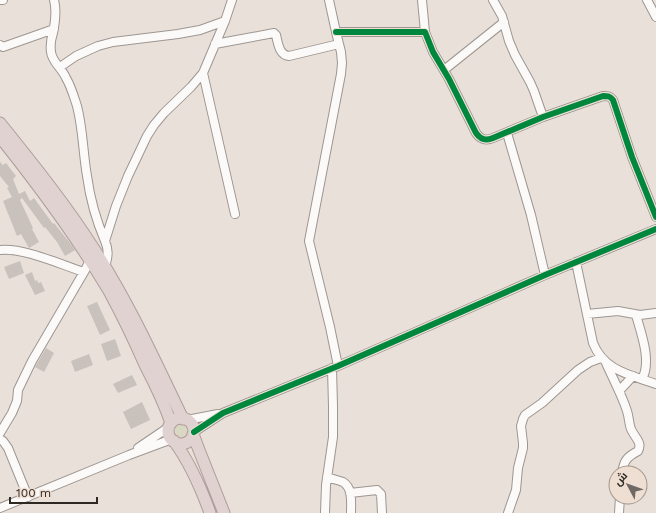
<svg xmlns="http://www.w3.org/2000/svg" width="656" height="513" viewBox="0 0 656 513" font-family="'Work Sans',Cairo,sans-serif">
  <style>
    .green { fill: #dad8c4 }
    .building { fill: #c9c1bc }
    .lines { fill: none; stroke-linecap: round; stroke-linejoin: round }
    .minor-casing { stroke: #9d9691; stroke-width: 10 }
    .highway-casing { stroke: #ae9d9a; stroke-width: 13 }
    .minor { stroke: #fcfaf9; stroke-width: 8 }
    .highway { stroke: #dfd2d1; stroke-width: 11 }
    .cycleway-casing { stroke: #efdfd3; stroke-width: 8 }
    .cycleway { stroke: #00873e; stroke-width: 6 }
  </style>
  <rect width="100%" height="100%" fill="#e9e0d9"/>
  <!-- green -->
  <path class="green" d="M172 432a9 9 0 1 1 18 0a9 9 0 1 1-18 0Z"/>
  <!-- building -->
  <path class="building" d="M0 162 3 165 6 163 16 176 13 179 19 194 25 191 30 201 34 198 53 224 54 223 70 243 75 250 65 256 57 242 45 227 44 228 22 198 20 200 33 228 32 229 39 242 29 248 21 234 17 236 3 201 12 197 7 188 9 187 0 176Z
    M20 261 24 273 9 279 4 267Z
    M32 272 35 281 37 280 38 283 41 282 45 291 35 295 25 275Z
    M97 302 110 330 100 335 87 306Z
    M115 339 121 356 107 361 101 344Z
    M46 348 54 353 44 372 35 367Z
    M89 354 93 365 75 372 71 361Z
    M132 375 137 385 118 393 113 384Z
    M142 402 150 420 131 429 123 412Z"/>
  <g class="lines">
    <!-- minor casing -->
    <g class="minor-casing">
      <path id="minor" d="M0 0H3
        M54 0C57 11 55 23 53 33 51 39 50 45 51 52 52 62 62 68 66 78 71 86 74 97 77 106 83 129 83 153 87 176 90 198 96 220 105 241
        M329 0 336 32 341 52 342 63 341 74 309 241 330 327 338 366
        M422 0 425 32
        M493 0 502 16 509 41 515 55 530 82 534 91 543 117
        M647 0 656 17
        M336 32H425L433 52 449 79 476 133C481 140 486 141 493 138L543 117 603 96C608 96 610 96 613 100L632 157 656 217
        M215 44 274 33 276 35C278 43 279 55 289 56L339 44
        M0 45 3 47 54 29
        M60 67 76 56 98 46 113 42 178 34 200 30 225 21
        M444 70 504 22
        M203 73 235 214
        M507 133 531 215 545 275
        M0 250C22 247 62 265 84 272
        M576 262 593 343C604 371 631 375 656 384
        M105 267C108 257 109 250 105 241L116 206 128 176 147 136 154 125 164 113 191 87 203 73 225 21 232 0
        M587 314 618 311 640 315 656 313
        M636 315C641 333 652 361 642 379
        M606 363C613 379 622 395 627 411 629 417 629 424 631 429 634 437 643 442 638 451 627 457 624 460 622 473
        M619 391 633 376
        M187 420 218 414
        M194 432 223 413 338 366 545 275 656 229
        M0 433 12 413 17 401 18 390 32 361 84 272 90 261
        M0 439 3 441 8 448 28 497
        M138 448 169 427
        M327 477C332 479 338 480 343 482 353 488 351 503 351 513
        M350 493 377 490 381 494 382 513
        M0 508 129 455 172 439
        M325 513 326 485 333 437V406L332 368
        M508 513 516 490 518 468 523 448V443L521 426 523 419 525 415 542 403 578 370 590 362 601 358
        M619 513 620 497"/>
    </g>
    <!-- highway casing -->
    <g class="highway-casing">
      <path id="highway" d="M0 123C33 164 66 205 94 249 129 303 155 361 183 419
        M0 137C39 186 77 237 109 291 122 315 134 340 145 365 155 384 164 403 171 423
        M168 431a13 13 0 1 1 26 0a13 13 0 1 1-26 0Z
        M193 434 199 450 224 513
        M174 441C190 463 201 488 210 513"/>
    </g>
    <!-- minor -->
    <use href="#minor" class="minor"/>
    <!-- highway -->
    <use href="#highway" class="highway"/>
    <!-- cycleway casing -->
    <g class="cycleway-casing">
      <path id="cycleway" d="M336 32H425L433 52 449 79 476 133C481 140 486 141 493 138L543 117 603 96C608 96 610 96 613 100L632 157 656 217
        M194 432 223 413 338 366 545 275 656 229"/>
    </g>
    <!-- cycleway -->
    <use href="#cycleway" class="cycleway"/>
  </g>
  <!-- north arrow -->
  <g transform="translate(628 485) rotate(311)"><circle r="19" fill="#efdfd3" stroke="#a2968d"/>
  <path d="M0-3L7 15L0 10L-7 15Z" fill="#6f6863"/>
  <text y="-6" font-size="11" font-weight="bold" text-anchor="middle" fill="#2e2823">ش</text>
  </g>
  <!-- scale -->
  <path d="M10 497v6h87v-6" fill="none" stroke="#2e2823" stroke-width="2"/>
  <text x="16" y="497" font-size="12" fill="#2e2823" stroke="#efdfd3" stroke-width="3" paint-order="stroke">100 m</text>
</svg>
